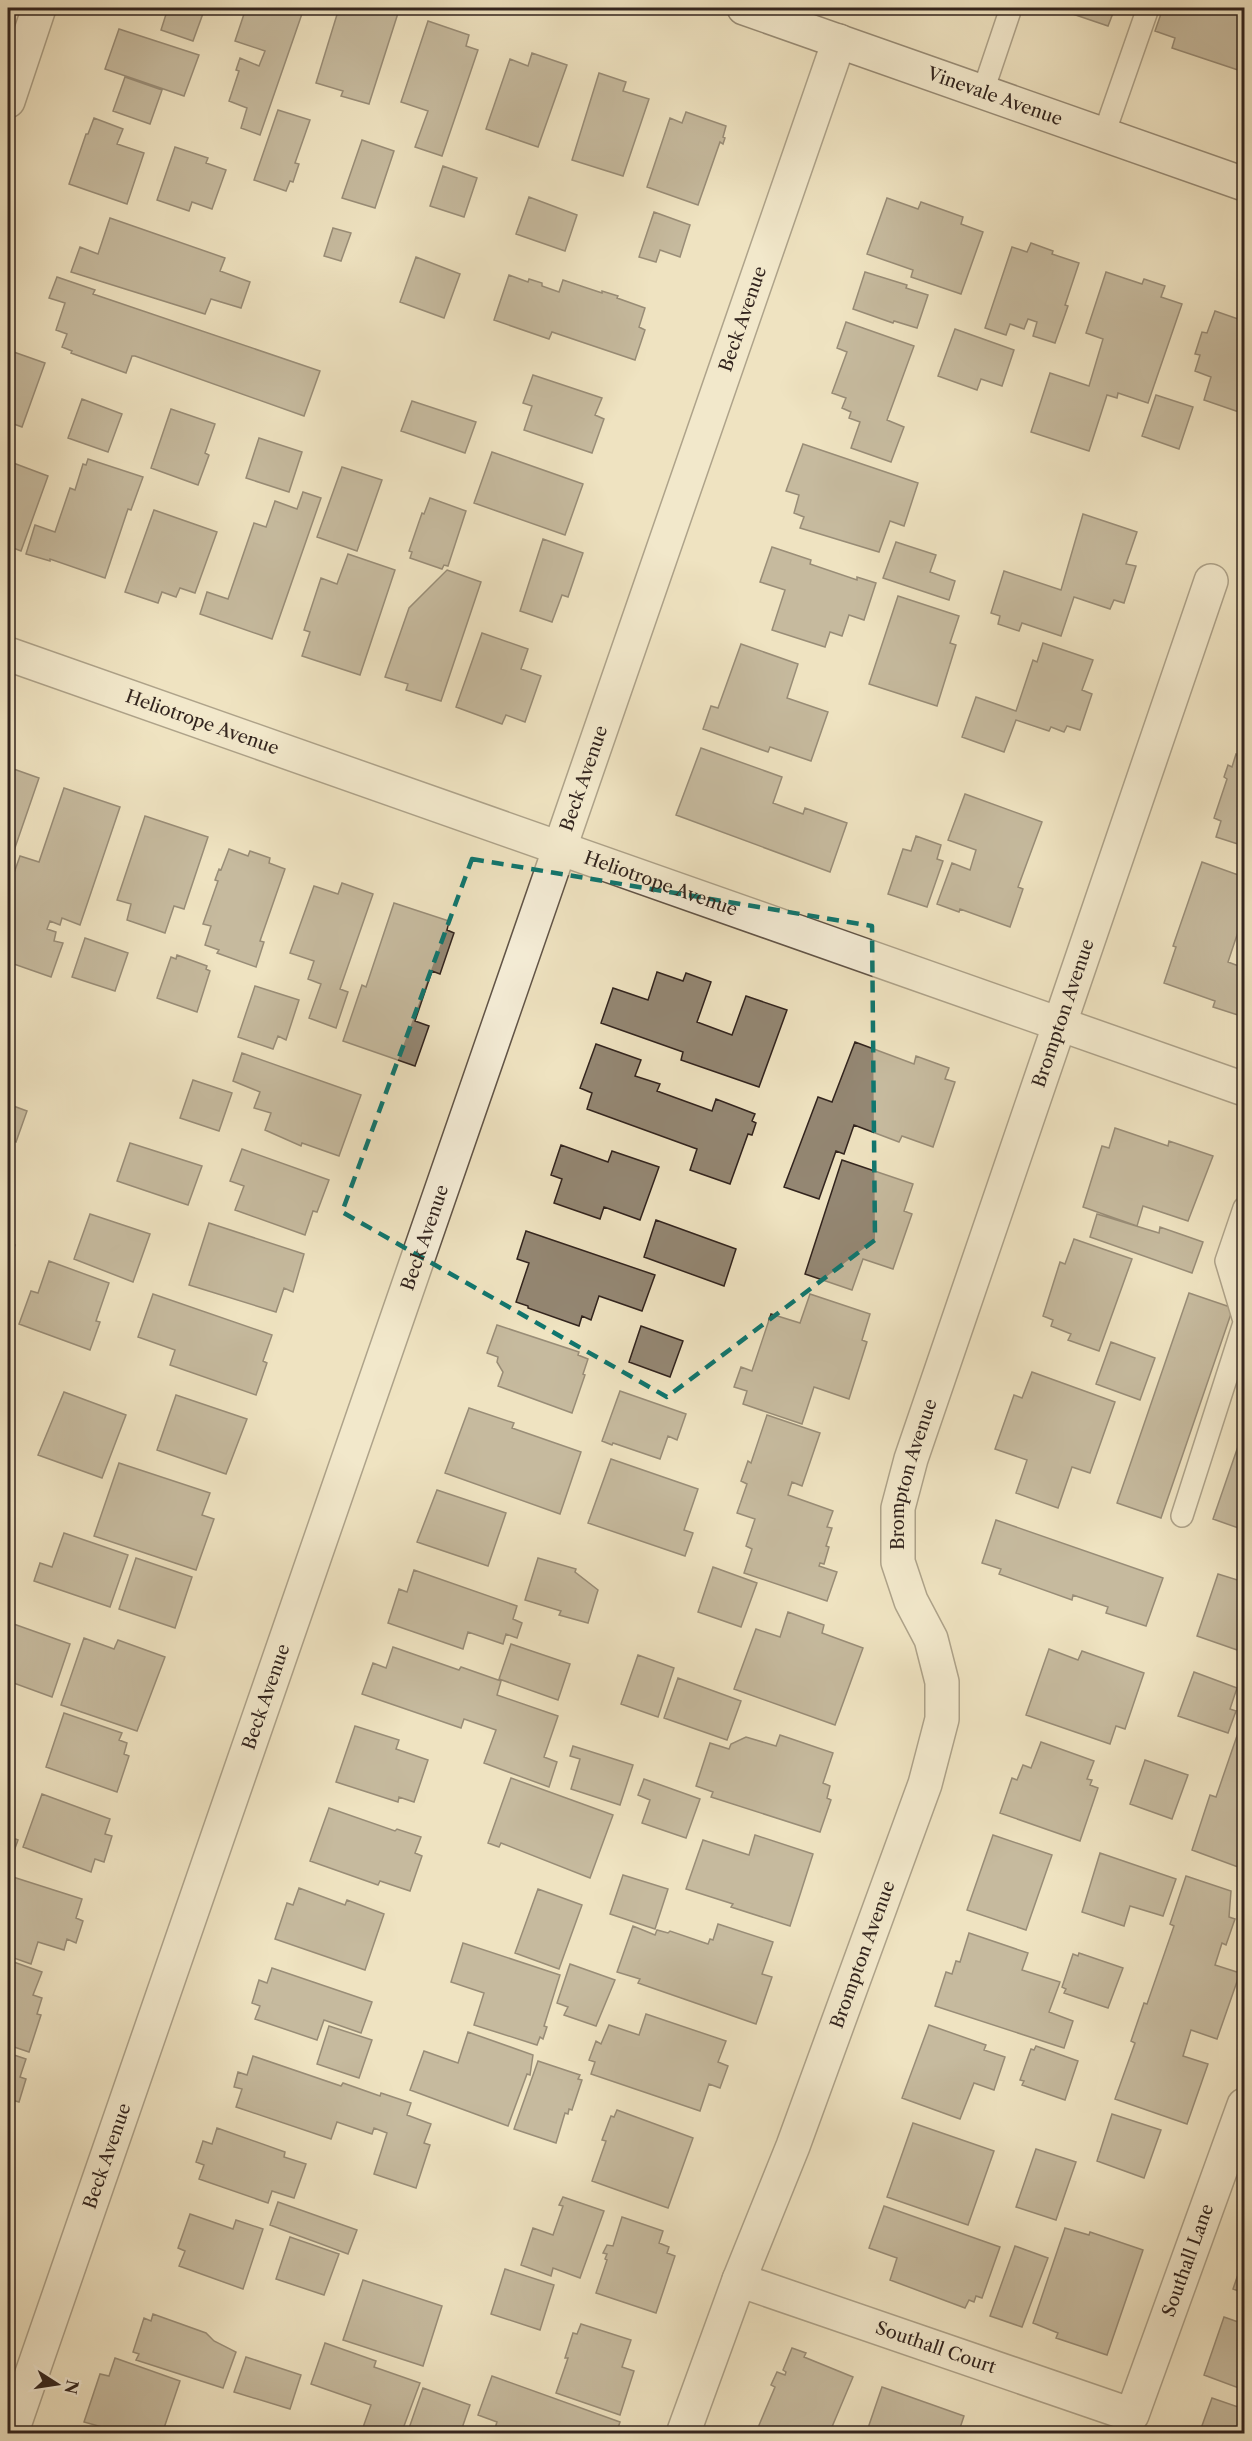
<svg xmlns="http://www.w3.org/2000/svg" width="1252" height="2441" viewBox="0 0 1252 2441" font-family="'Libre Caslon Text',serif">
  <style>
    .building { fill: #948773; stroke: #32241e; stroke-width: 1.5 }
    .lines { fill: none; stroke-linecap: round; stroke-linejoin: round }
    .lane-casing { stroke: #615447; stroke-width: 24 }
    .street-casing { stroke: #615447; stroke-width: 36 }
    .secondary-casing { stroke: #32241e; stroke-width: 36 }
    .lane { stroke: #f5edd7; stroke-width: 21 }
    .street { stroke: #f5edd7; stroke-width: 33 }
    .secondary { stroke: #f5edd7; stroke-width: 33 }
    .marked { fill: none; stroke: #0f766e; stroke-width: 4.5; stroke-dasharray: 12 8; stroke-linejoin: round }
    .labels { text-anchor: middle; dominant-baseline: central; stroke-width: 5; stroke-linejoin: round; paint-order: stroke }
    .street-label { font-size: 18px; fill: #32241e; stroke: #f5edd7 }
  </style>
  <rect width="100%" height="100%" fill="#efe3c1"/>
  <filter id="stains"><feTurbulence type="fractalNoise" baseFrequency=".00333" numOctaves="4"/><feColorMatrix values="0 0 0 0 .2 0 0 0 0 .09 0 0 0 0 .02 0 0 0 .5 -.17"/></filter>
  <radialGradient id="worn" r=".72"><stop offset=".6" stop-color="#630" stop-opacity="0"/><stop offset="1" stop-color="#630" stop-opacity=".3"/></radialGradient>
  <!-- building -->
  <path class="building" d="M168 8H205L193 41 161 30Z
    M246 8H304L260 135 241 128 247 108 229 101 239 71 236 70 240 58 259 66 265 51 235 41Z
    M339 8H390L399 10 369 104 341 96 343 91 316 83Z
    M1055 8H1115L1108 26Z
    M1163 8H1244V50L1238 70 1172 48 1175 38 1155 31Z
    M428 21 469 35 466 46 478 50 442 156 415 147 428 111 401 102Z
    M119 29 199 55 184 96 105 69Z
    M532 53 567 65 538 147 486 129 510 59 528 66Z
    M599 73 626 82 623 91 649 99 623 176 572 160Z
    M125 77 162 90 150 124 113 111Z
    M278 110 310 120 295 163 299 164 293 182 290 181 286 191 254 180Z
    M686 112 726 126 723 137 725 138 723 144 720 142 698 205 647 187 670 118 682 123Z
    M94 118 123 129 117 144 144 153 127 204 69 184 86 134H88Z
    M362 140 394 151 375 208 342 198Z
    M175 147 208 158 206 163 226 170 212 209 192 202 189 211 157 200Z
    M443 166 477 178 464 217 430 206Z
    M529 197 577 215 565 251 516 234Z
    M887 198 918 209 921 202 963 217 961 224 983 232 961 294 911 277 913 270 867 254Z
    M654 212 690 225 680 257 660 250 656 262 639 257Z
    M110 218 225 258 220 271 250 282 241 308 211 299 205 314 71 272 80 247 98 254Z
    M333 228 351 233 341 261 324 256Z
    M1031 243 1053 251 1052 254 1079 263 1065 305 1068 306 1055 343 1033 336 1037 322 1028 319 1024 329 1010 324 1006 335 985 328 1012 247 1027 252Z
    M416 257 460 274 444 318 400 302Z
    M865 272 907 285 906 288 928 295 917 328 894 321 893 323 853 309Z
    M1106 272 1142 284 1144 279 1165 286 1161 297 1182 304 1148 403 1118 393 1117 398 1107 395 1089 451 1031 432 1050 373 1089 386 1103 339 1086 333Z
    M509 275 528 282 529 279 542 283V286L559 292 563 280 602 293V291L618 296 617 298 645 308 639 327 645 330 635 360 552 332 549 339 494 320Z
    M57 277 95 290 93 294 320 371 304 416 135 356H132L126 373 71 353 72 351 62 347 67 334 56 330 65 303 49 298Z
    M1215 311 1244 321V394L1239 412 1204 400 1211 377 1195 371 1200 355 1195 354 1202 332 1207 333Z
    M846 322 914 346 887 420 904 427 891 462 851 448 860 422 849 418 851 412 842 408 846 398 832 393 847 352 837 348Z
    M955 329 1014 350 1002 386 981 379 977 390 938 376Z
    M8 350 45 363 22 427 8 422Z
    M533 375 602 398 595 415 604 419 592 453 524 430 532 406 523 403Z
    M1156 395 1193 407 1179 449 1142 436Z
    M82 399 122 414 108 452 68 438Z
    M412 401 476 422 465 453 401 431Z
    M171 409 215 424 205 453 209 455 198 485 151 468Z
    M259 438 302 452 289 492 246 478Z
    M803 444 918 483 904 526 890 521 879 552 800 528 804 517 794 513 799 495 786 491Z
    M492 452 583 484 565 535 474 503Z
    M88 459 143 477 131 510 128 509 105 578 50 559V561L26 554 35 525 55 532 70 488 75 490 83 464 86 465Z
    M8 461 48 476 21 551 8 546Z
    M342 467 382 480 357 551 317 537Z
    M303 492 321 498 272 639 200 614 207 592 228 599 254 523 266 527 275 501 297 509Z
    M430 498 466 511 448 566 444 565 442 569 410 558 412 552 409 551 422 513 424 514Z
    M154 510 217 532 195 593 180 588 176 597 162 592 158 603 125 592Z
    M1083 514 1137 532 1126 564 1136 566 1124 603 1114 600 1110 609 1074 597 1061 636 1022 623 1019 631 998 624 1000 616 991 613 1004 571 1061 590Z
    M543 539 583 553 568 597 562 595 552 622 520 611Z
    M896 542 936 555 930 572 955 581 949 600 883 578Z
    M772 547 811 560 810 564 857 580V577L876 583 864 620 849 615 842 636 830 632 825 647 772 630 785 590 760 582Z
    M348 554 395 570 360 675 302 656 310 632 304 630 321 578 337 584Z
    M447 570 481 582 441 701 406 690 408 684 385 677 409 608Z
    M898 596 959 616 950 643 956 645 937 706 869 684Z
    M482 633 528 649 521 669 541 676 525 722 506 715 502 724 456 707Z
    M1043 643 1093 660 1082 690 1092 694 1080 730 1067 726 1064 732 1051 727 1049 731 1016 720 1004 752 962 737 976 697 1016 711 1033 660 1037 662Z
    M741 644 798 664 787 698 828 712 811 761 770 747 768 752 703 729 711 706 718 708Z
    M701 748 782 777 773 803 803 814 805 808 847 823 830 872 676 815Z
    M1236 754 1244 757V865L1238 863 1244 846 1216 837 1221 821 1214 818 1227 779 1224 777 1228 765 1232 767Z
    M8 767 39 778 8 868Z
    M64 788 120 807 80 925 62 918 60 925 50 921 47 929 56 932 54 941 63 943 51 977 8 962V890L20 856 39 862Z
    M965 794 1042 822 1018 887 1023 889 1010 927 960 909 959 912 937 904 952 863 970 870 976 850 948 840Z
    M145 816 208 837 184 909 174 906 165 933 127 920 131 904 117 900Z
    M916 836 941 845 937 859 943 861 927 907 888 894 903 849 911 851Z
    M229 849 248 856 250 851 270 858 269 863 285 869 260 941 264 942 256 967 217 953 219 950 205 945 211 926 203 924 218 881 215 880 219 869 221 870Z
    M1202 862 1244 877V914L1228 962 1244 968V1017L1213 1007 1215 1001 1164 983 1176 947 1173 946Z
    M342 883 373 894 340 989 348 992 336 1028 309 1018 321 984 308 979 314 961 290 953 314 886 338 894Z
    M394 903 449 921 447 930 454 933 440 974 432 971 415 1021 429 1026 415 1066 343 1041 362 985 366 987Z
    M85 938 128 953 115 991 72 977Z
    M177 955 207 966 206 969 210 971 197 1012 157 998 171 957 176 959Z
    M657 972 683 981 686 973 711 982 697 1022 732 1035 746 996 787 1010 759 1087 681 1060 683 1052 601 1023 613 988 648 1000Z
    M255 986 299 1000 286 1040 278 1036 273 1049 238 1037Z
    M855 1042 914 1064 916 1056 949 1068 945 1079 955 1082 933 1147 902 1136 899 1142 854 1125 844 1154 836 1151 819 1199 784 1187 818 1097 832 1102Z
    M596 1044 641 1060 635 1076 660 1084 657 1091 712 1111 716 1099 755 1114 752 1121 756 1123 752 1135 748 1134 730 1184 690 1170 697 1149 587 1109 592 1093 580 1088Z
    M242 1053 361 1095 339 1156 302 1143 301 1146 265 1130 271 1113 254 1108 260 1092 233 1081Z
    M193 1080 232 1093 219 1131 180 1118Z
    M8 1104 27 1111 16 1142 8 1139Z
    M1115 1128 1168 1146 1169 1141 1213 1156 1188 1221 1143 1206 1137 1226 1083 1207 1102 1146 1109 1148Z
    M130 1143 202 1166 188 1205 117 1181Z
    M561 1145 608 1162 612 1151 659 1167 640 1220 604 1207 600 1219 554 1203 562 1179 551 1175Z
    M242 1149 329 1180 317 1212 313 1211 305 1235 235 1210 244 1186 230 1181Z
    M842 1160 913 1184 904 1211 912 1214 893 1269 863 1259 852 1290 805 1274Z
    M90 1214 150 1234 133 1282 74 1259Z
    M1097 1214 1159 1233 1160 1227 1203 1242 1192 1273 1090 1237Z
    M656 1220 736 1249 724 1286 644 1257Z
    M209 1223 304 1254 293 1292 284 1288 276 1312 189 1285Z
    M526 1231 655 1275 642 1311 599 1296 591 1320 582 1316 579 1326 528 1308V1306L516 1302 529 1263 517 1259Z
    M1074 1239 1132 1259 1099 1351 1068 1340 1071 1334 1051 1326 1053 1320 1043 1316 1060 1262 1065 1264Z
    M8 1243 15 1245 8 1267Z
    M49 1261 109 1283 96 1321 100 1322 90 1350 19 1324 31 1291 38 1293Z
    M1189 1293 1233 1308 1161 1518 1117 1503Z
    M153 1294 272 1335 263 1361 267 1363 256 1395 170 1365 175 1350 138 1337Z
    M810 1294 870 1314 862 1340 867 1342 849 1399 814 1387 802 1424 743 1404 747 1391 734 1387 741 1367 752 1371 771 1314 800 1323Z
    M497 1325 579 1352 578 1355 588 1359 583 1374 585 1375 572 1413 498 1386 503 1372 497 1362 498 1357 487 1353Z
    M641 1326 683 1341 670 1377 629 1362Z
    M1111 1342 1155 1358 1140 1400 1096 1384Z
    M1032 1372 1115 1402 1090 1473 1072 1467 1058 1508 1016 1493 1027 1460 995 1449 1014 1395 1022 1398Z
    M620 1391 686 1414 677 1440 668 1436 660 1459 613 1443 612 1445 602 1441Z
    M64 1392 126 1415 102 1478 38 1455Z
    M176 1395 247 1419 226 1474 157 1450Z
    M469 1408 514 1423 512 1428 581 1452 560 1514 445 1473Z
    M767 1415 820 1433 802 1486 792 1482 788 1495 833 1511 827 1527 832 1528 826 1546 829 1547 824 1564 820 1563 819 1566 837 1572 827 1601 744 1573 752 1549 746 1546 755 1519 737 1513 747 1484 741 1481 748 1461 751 1463Z
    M1244 1429V1530L1213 1519Z
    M611 1459 698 1489 684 1530 693 1533 685 1556 588 1523Z
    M119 1463 210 1493 202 1515 214 1519 196 1570 94 1536Z
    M437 1490 506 1513 488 1566 417 1542Z
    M996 1520 1163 1578 1146 1626 1106 1613 1108 1607 1073 1595 1072 1600 999 1574 1001 1569 982 1563Z
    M64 1533 128 1555 110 1607 34 1581 40 1563 52 1567Z
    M136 1558 192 1577 175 1628 119 1609Z
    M538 1558 576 1569 575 1572 598 1590 588 1623 559 1615 561 1611 525 1600Z
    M713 1567 757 1583 741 1627 698 1612Z
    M414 1570 517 1606 513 1619 522 1623 517 1638 506 1634 503 1644 468 1632 463 1649 388 1623 399 1589 407 1592Z
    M1218 1574 1244 1582V1639L1240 1651 1197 1636Z
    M788 1612 824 1625 822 1633 863 1648 835 1725 734 1689 756 1629 780 1637Z
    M8 1622 70 1644 52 1697 8 1681Z
    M84 1638 114 1649 118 1640 165 1657 137 1731 61 1705Z
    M511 1644 570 1664 558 1700 499 1679Z
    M393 1647 459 1670 461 1667 501 1681 497 1695 558 1716 544 1757 557 1762 549 1787 484 1763 496 1730 464 1719 461 1728 362 1694 373 1663 386 1668Z
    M1049 1649 1078 1660 1082 1651 1144 1673 1125 1729 1116 1726 1110 1744 1026 1715Z
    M638 1655 674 1668 658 1717 621 1704Z
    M1194 1672 1237 1688 1230 1709 1236 1711 1228 1733 1178 1716Z
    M678 1678 741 1701 727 1740 664 1718Z
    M64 1713 122 1733 119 1740 127 1743 124 1754 129 1756 117 1792 46 1767Z
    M355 1726 399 1740 396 1749 428 1760 414 1802 399 1797 398 1802 336 1782Z
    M1239 1730 1244 1732V1848L1238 1867 1192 1850 1210 1795 1216 1797Z
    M780 1735 833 1753 823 1783 830 1786 827 1798 831 1800 820 1832 711 1797 713 1792 696 1786 710 1743 729 1749 731 1744 746 1737 776 1746Z
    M1041 1742 1094 1761 1087 1779 1092 1780 1090 1785 1098 1788 1080 1841 1000 1813 1012 1778 1017 1780 1023 1765 1031 1768Z
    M573 1746 633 1765 620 1805 571 1789 580 1759 570 1756Z
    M1145 1760 1188 1775 1172 1819 1130 1804Z
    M511 1778 613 1815 590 1878 501 1843 499 1847 488 1843Z
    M644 1779 700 1799 686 1838 642 1823 650 1800 638 1795Z
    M42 1794 110 1819 105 1834 112 1836 104 1862 95 1859 91 1872 23 1847Z
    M329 1808 395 1831 397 1829 421 1837 415 1853 422 1856 410 1891 380 1881 378 1885 310 1861Z
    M755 1835 813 1854 790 1926 731 1907 733 1904 686 1889 703 1840 749 1855Z
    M993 1835 1052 1855 1026 1930 967 1910Z
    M8 1836 18 1840 9 1865H8Z
    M1100 1853 1176 1879 1163 1916 1130 1906 1124 1926 1082 1912Z
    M623 1875 668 1889 655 1929 610 1914Z
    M1186 1876 1231 1891 1229 1917 1235 1919 1226 1945 1222 1943 1215 1965 1240 1973 1217 2039 1191 2030 1183 2056 1208 2064 1187 2124 1115 2099 1135 2043 1131 2041 1144 2003 1147 2004 1174 1926 1170 1924Z
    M13 1877 82 1899 76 1918 83 1921 76 1943 67 1939 64 1950 38 1942 31 1964 8 1956V1893Z
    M299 1888 345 1905 347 1900 384 1914 365 1970 275 1939 287 1903 293 1905Z
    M538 1889 582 1905 559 1969 515 1953Z
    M718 1924 773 1942 762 1974 772 1977 756 2024 638 1983 640 1979 617 1972 633 1926 655 1935 657 1930 668 1933 670 1931 708 1944 710 1939 713 1940Z
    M969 1933 1028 1953 1022 1970 1060 1982 1049 2012 1073 2021 1064 2048 935 2006 946 1972 952 1974 956 1961 960 1962Z
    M463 1943 560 1975 544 2026 547 2027 543 2039 540 2037 537 2045 474 2025 484 1993 451 1982Z
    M1079 1953 1123 1968 1108 2008 1064 1993 1066 1989 1062 1987 1073 1954 1078 1956Z
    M8 1960 42 1972 33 1995 42 1998 37 2014 41 2015 29 2052 8 2045Z
    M570 1964 615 1980 596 2026 564 2015 568 2007 557 2003Z
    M272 1968 372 2002 361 2033 324 2020 317 2040 255 2019 260 2006 252 2003 259 1980 267 1983Z
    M646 2014 726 2041 718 2062 728 2066 720 2088 709 2084 700 2111 591 2074 595 2062 589 2060 596 2041 601 2044 609 2025 639 2035Z
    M929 2025 986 2045 984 2050 1005 2057 994 2090 974 2083 960 2119 902 2098Z
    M329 2026 372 2040 359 2078 317 2064Z
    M468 2032 533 2055 530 2075 527 2074 508 2126 410 2090 424 2051 458 2063Z
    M1036 2046 1078 2061 1065 2100 1022 2085 1024 2081 1020 2080 1031 2049 1034 2050Z
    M8 2053 26 2059 20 2077 26 2079 19 2102 12 2100 8 2111Z
    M253 2056 341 2086 343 2083 380 2096 381 2093 411 2103 407 2115 431 2124 424 2143 430 2145 416 2188 374 2174 387 2133 374 2128 372 2134 337 2122 331 2139 236 2107 242 2089 234 2087 238 2072 247 2075Z
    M538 2061 580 2075 578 2079 582 2080 572 2110 569 2109 568 2114 565 2113 556 2143 514 2129Z
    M617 2110 693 2138 668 2208 592 2181 606 2141 602 2140 611 2116 614 2117Z
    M1112 2114 1161 2130 1144 2178 1097 2161Z
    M913 2123 994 2151 968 2225 887 2197Z
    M217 2128 285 2152 284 2157 306 2164 294 2198 272 2191 268 2203 199 2179 204 2165 196 2162 203 2141 212 2144Z
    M1036 2149 1076 2162 1056 2220 1016 2207Z
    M563 2197 604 2211 580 2278 553 2268 551 2276 521 2265 533 2228 553 2235 563 2206 559 2205Z
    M278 2202 357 2230 348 2254 270 2225Z
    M884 2206 1000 2247 982 2298 976 2296 974 2302 969 2300 965 2308 890 2280 897 2258 869 2248Z
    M190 2214 233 2229 236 2220 263 2229 243 2289 179 2266 185 2251 178 2248Z
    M622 2217 663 2231 659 2243 669 2247 667 2253 675 2256 656 2313 596 2293 607 2260 605 2259 607 2254 603 2253 607 2245 613 2246Z
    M1065 2228 1089 2235 1090 2232 1143 2250 1107 2355 1056 2338 1058 2333 1033 2323Z
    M290 2237 339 2254 324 2295 276 2279Z
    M1015 2246 1048 2258 1022 2327 990 2316Z
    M1244 2257V2293L1233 2289Z
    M505 2269 554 2285 540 2330 491 2314Z
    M363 2280 442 2306 423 2366 343 2340Z
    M153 2314 206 2333 214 2341 236 2352 223 2388 136 2360 139 2354 133 2352 144 2318 151 2321Z
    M1224 2317 1244 2324V2390L1204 2375Z
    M581 2324 631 2340 622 2367 634 2371 620 2415 556 2393 568 2358H565L573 2333 577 2334Z
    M325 2343 376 2361 374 2367 420 2383 401 2434 361 2433 371 2405 311 2384Z
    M792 2348 806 2353 804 2357 853 2377 829 2434H766L757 2430 775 2387 771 2385 777 2372 785 2375 786 2372 783 2370Z
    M246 2357 301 2375 290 2409 234 2392Z
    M115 2358 180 2381 162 2434H100L102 2427 84 2422 100 2374 109 2376Z
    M492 2376 620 2422 616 2434H493L497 2422 478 2415Z
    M882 2387 964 2416 958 2434H866Z
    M423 2388 470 2405 460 2434H407Z
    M1212 2398 1244 2409V2434H1199Z"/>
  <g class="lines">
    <!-- lane casing -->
    <g class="lane-casing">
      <path id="lane" d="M983 91 1011 8
        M1104 134 1148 8
        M1244 1208 1226 1261 1244 1321
        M1182 1516 1244 1323"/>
    </g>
    <!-- street casing -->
    <g class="street-casing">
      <g id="street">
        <path d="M8 101 39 8"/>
        <path id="s1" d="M8 654 1244 1089"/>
        <path id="s2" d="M739 2280 1132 2415 1244 2105"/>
        <path id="s3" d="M11 2434 839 41"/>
        <path id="s4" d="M683 2434 739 2280 793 2146 925 1784 942 1719V1682L931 1639 911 1601 898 1562V1508L911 1459 1211 581"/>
      </g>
    </g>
    <!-- secondary casing -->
    <g class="secondary-casing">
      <g id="secondary">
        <path id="s5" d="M744 8 1244 184"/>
      </g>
    </g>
    <!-- lane -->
    <use href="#lane" class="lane"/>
    <!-- street -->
    <use href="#street" class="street"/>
    <!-- secondary -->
    <use href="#secondary" class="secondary"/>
  </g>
  <!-- marked area -->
  <path d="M0 0H1252V2441H0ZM472 859 872 926 875 1240 667 1397 342 1212Z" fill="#efe3c1" fill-opacity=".55" fill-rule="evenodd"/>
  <path class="marked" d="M472 859 872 926 875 1240 667 1397 342 1212Z"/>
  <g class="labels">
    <!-- street labels -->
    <g class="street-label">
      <text stroke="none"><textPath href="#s5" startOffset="266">Vinevale Avenue</textPath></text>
      <text stroke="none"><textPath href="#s3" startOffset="2238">Beck Avenue</textPath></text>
      <text stroke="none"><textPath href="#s1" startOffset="206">Heliotrope Avenue</textPath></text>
      <text stroke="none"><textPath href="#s3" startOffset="1752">Beck Avenue</textPath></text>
      <text stroke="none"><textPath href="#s1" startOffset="692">Heliotrope Avenue</textPath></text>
      <text stroke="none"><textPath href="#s4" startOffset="1502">Brompton Avenue</textPath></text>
      <text stroke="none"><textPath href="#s3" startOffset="1266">Beck Avenue</textPath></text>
      <text stroke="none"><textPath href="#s4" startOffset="1016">Brompton Avenue</textPath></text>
      <text stroke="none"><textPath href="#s3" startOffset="780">Beck Avenue</textPath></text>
      <text stroke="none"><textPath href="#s4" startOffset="512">Brompton Avenue</textPath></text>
      <text stroke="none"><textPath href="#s3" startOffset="294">Beck Avenue</textPath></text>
      <text stroke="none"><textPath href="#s2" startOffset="580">Southall Lane</textPath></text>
      <text stroke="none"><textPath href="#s2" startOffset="208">Southall Court</textPath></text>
    </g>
  </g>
  <!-- margin -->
  <rect width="1252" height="2441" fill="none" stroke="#efe3c1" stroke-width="30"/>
  <rect x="9" y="9" width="1234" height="2423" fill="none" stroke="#32241e" stroke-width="3"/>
  <rect x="15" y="15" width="1222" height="2411" fill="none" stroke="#32241e" stroke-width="1.5"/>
  <!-- north arrow -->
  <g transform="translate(57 2384) rotate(102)" stroke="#f5edd7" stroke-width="4.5" paint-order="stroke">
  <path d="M0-4.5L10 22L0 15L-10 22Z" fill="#32241e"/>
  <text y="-9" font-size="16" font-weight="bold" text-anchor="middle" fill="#32241e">N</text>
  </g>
  <rect width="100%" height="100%" filter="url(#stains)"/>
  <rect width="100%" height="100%" fill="url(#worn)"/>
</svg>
